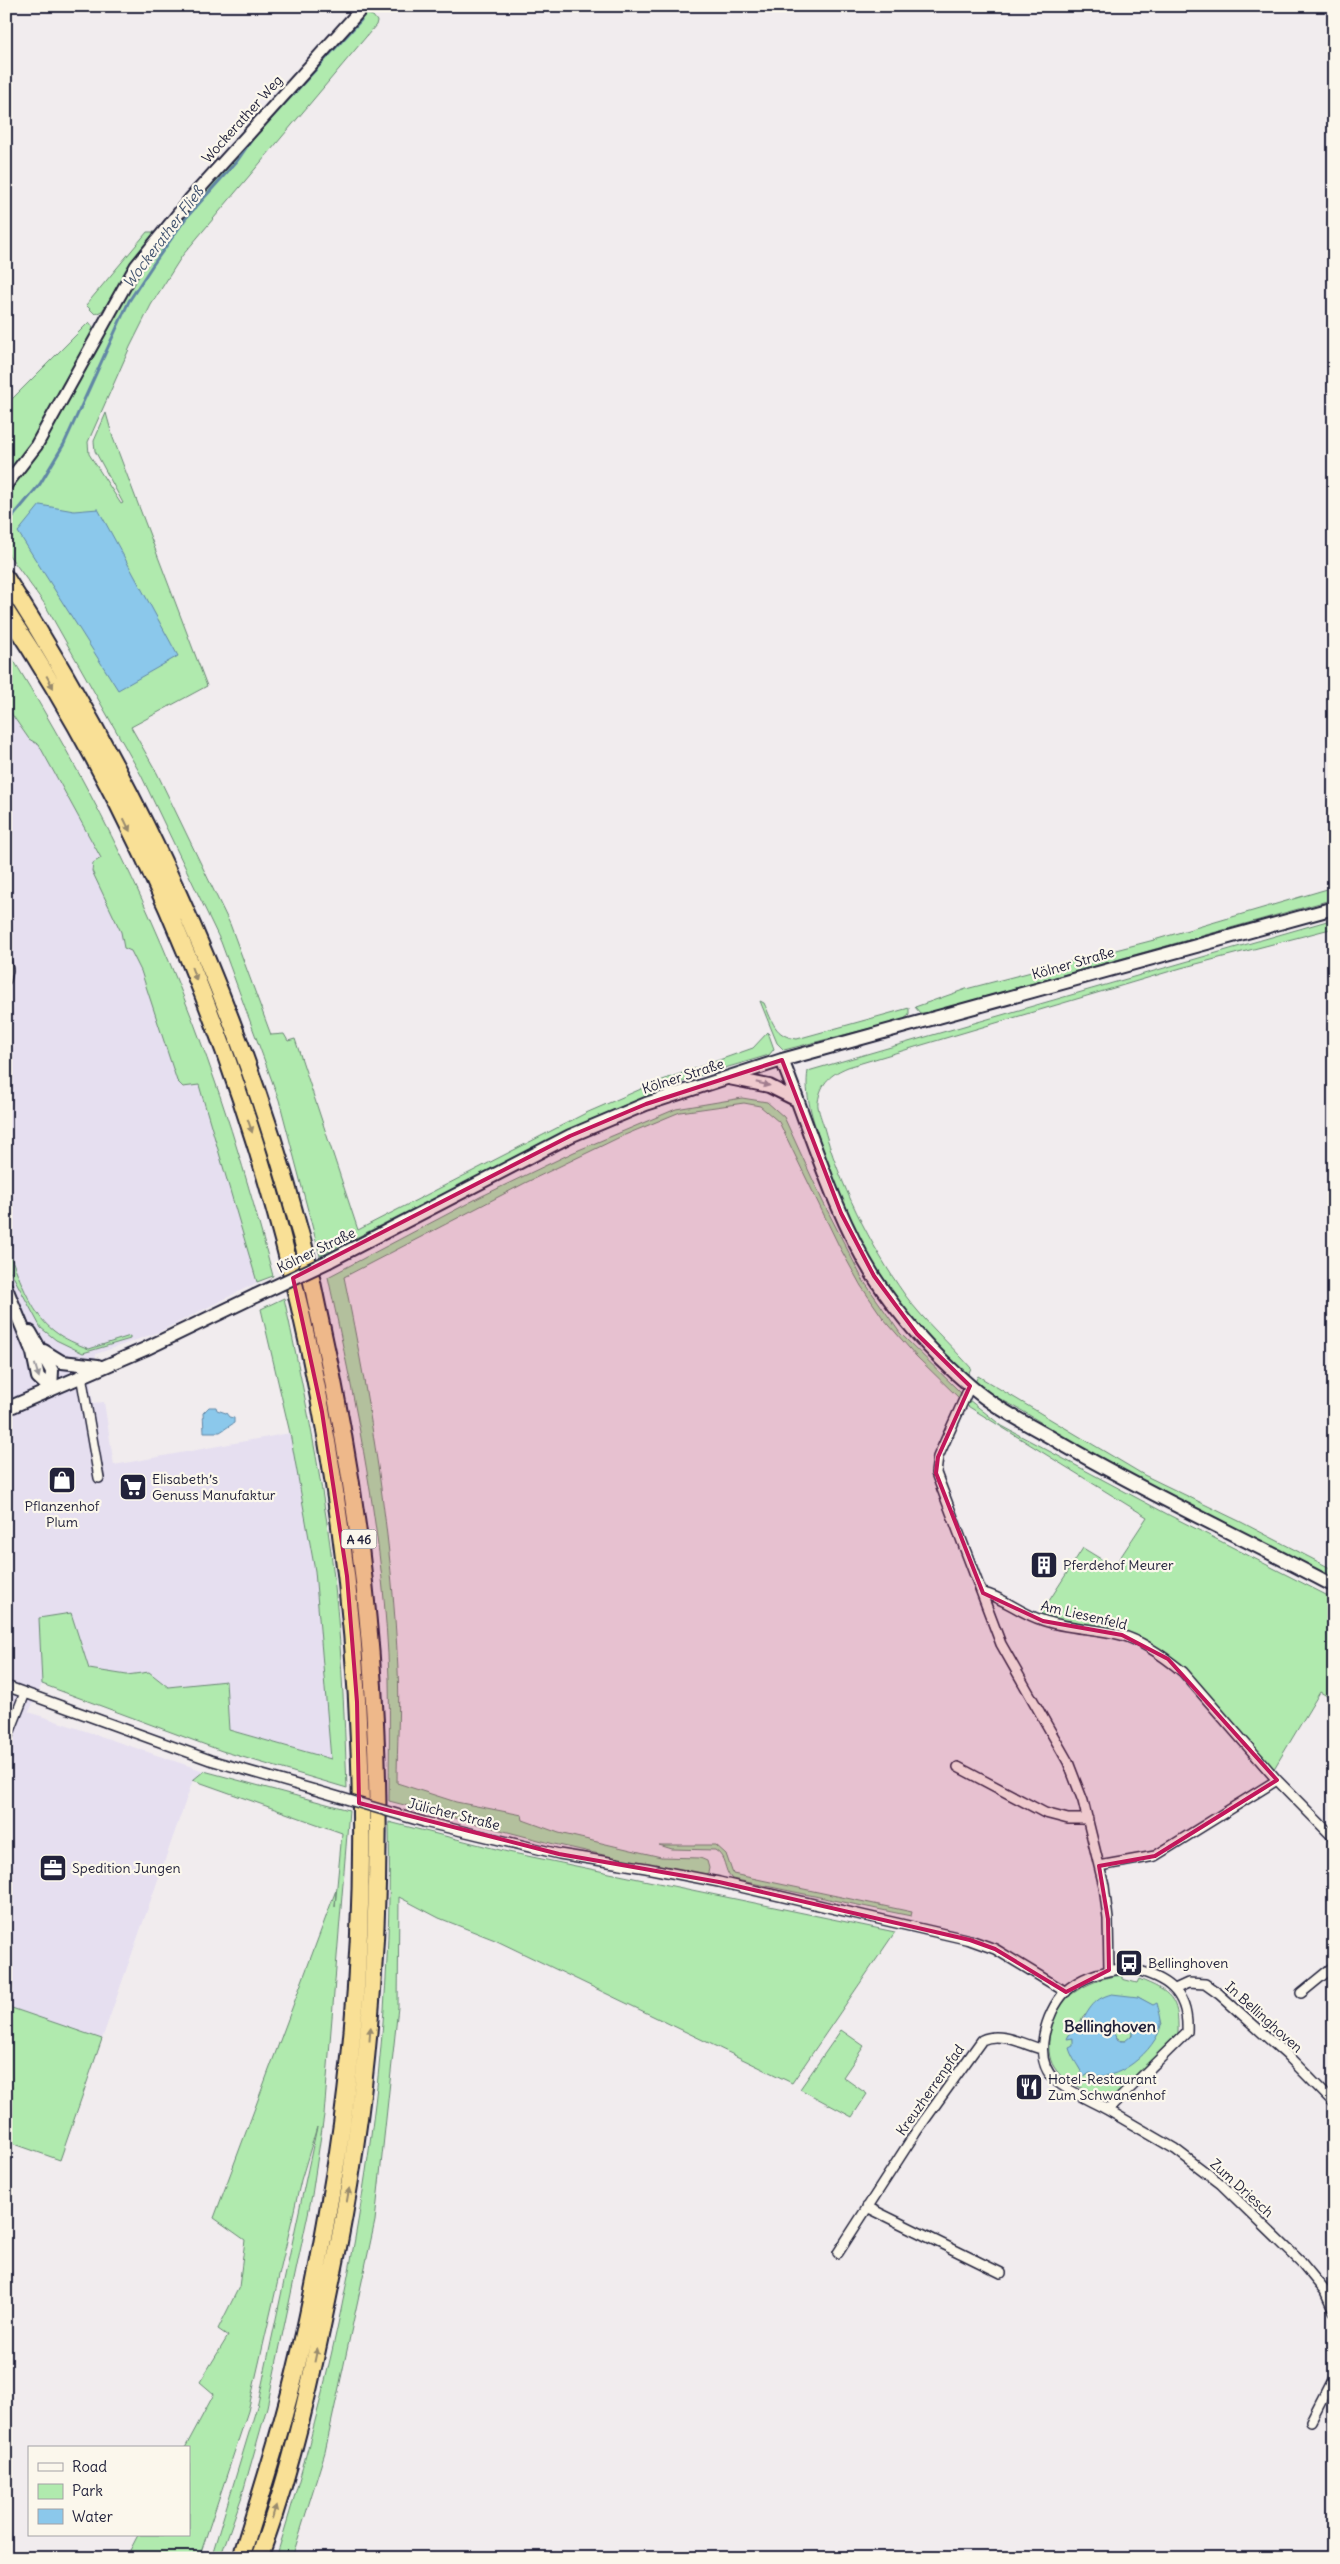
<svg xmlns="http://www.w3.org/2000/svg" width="1340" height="2564" viewBox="0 0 1340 2564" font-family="Delius,sans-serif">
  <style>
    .built { fill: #e6dff0 }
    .green { fill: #b0eaae; stroke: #698674; fill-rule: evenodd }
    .water { fill: #8bc8eb; stroke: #6186a5; fill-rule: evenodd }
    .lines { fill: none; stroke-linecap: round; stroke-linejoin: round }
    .stream { stroke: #6186a5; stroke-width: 3 }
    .minor-casing { stroke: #22223b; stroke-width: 12 }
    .tertiary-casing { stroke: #22223b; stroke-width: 15 }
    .secondary-casing { stroke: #22223b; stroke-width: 16 }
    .motorway-casing { stroke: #22223b; stroke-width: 20 }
    .minor { stroke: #fbf7ec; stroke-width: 9 }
    .tertiary { stroke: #fbf7ec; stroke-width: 11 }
    .secondary { stroke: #fbf7ec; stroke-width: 12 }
    .motorway { stroke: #f9e096; stroke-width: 16 }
    .rail { stroke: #22223b; stroke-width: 3; stroke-dasharray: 8 4; stroke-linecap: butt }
    .minor-bridge-casing { stroke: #22223b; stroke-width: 12; stroke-linecap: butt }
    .secondary-bridge-casing { stroke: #22223b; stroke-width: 16; stroke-linecap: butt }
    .minor-bridge { stroke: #fbf7ec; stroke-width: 9 }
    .secondary-bridge { stroke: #fbf7ec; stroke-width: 12 }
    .oneway { fill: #988a6d }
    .oneway2 { fill: #99979c }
    .marked { fill: #c2185b; fill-opacity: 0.2; stroke: #c2185b; stroke-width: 4; stroke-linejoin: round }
    .labels { text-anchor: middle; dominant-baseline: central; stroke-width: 4.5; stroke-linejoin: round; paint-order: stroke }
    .shield { fill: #fbf7ec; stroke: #636270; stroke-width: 1 }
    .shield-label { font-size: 12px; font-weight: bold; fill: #22223b }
    .street-label { font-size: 14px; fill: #22223b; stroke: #fbf7ec }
    .poi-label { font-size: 14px; fill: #22223b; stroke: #fbf7ec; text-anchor: start }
    .water-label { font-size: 15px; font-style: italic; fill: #425470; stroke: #fbf7ec }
    .quarter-label { font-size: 16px; font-weight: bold; fill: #22223b; stroke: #fbf7ec }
  </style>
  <rect width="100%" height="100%" fill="#f1ecee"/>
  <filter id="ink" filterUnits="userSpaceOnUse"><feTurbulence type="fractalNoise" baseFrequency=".02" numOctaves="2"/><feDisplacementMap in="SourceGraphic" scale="10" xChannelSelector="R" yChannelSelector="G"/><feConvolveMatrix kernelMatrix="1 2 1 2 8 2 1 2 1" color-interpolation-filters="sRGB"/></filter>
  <g filter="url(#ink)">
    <!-- built -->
    <path class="built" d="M6 662 141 908 268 1277 159 1332 96 1354 91 1388 93 1403 104 1402 114 1465 290 1433 315 1571 331 1759 229 1730 226 1681 167 1687 149 1672 127 1675 89 1669 71 1613 39 1618 42 1684 29 1712 204 1771 193 1780 102 2039 6 2006Z"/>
    <!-- green -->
    <path class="green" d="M367 14 373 16 377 21 376 25 182 256 151 305 130 347 88 442 89 454 121 504 123 503 95 451 94 441 106 413 113 438 207 686 131 727 157 773 230 924 271 1035 284 1034 288 1041 295 1039 358 1230 586 1113 657 1082 753 1048 768 1032 774 1049 769 1055 698 1076 630 1103 575 1127 320 1256 279 1100 221 942 141 775 44 603 6 551V493L26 470 47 438 143 265 200 195 360 18Z
      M147 232H154L102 311 95 314 86 305Z
      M89 322 94 328C67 379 43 432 6 477V405Z
      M6 648C73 756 133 870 180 988 218 1081 248 1179 273 1276L257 1282 199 1085 183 1087 177 1081 141 971 131 951 124 948 121 932 92 871 93 863 101 858 39 745 29 739 6 706Z
      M1334 887V899L927 1013H920L915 1007 966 989 1154 940Z
      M1334 919V928L1181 968 848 1067C831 1074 821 1082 818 1102 817 1108 821 1117 823 1124 838 1181 871 1247 905 1295 924 1321 950 1344 971 1368L968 1375 964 1372C892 1306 850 1235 820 1142 813 1119 804 1094 808 1071Z
      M760 1001 764 1003C773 1022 774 1036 797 1039L909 1008V1015L903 1020 784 1050 777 1043Z
      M742 1098 767 1102 784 1117 823 1202 863 1280 900 1333 963 1395 961 1400 916 1356 883 1318 861 1286 839 1246 779 1122 760 1106 744 1103 680 1112 620 1137 525 1183 344 1277C371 1407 392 1537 398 1670 400 1707 397 1745 397 1783L456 1802 522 1815 523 1820 559 1833 661 1857 700 1858 707 1861 709 1868 708 1873 702 1876 685 1873 554 1844 389 1801C389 1760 390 1720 389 1679 385 1544 357 1409 328 1277L480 1197 574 1152 676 1109Z
      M6 1245C18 1273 29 1312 54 1331 64 1339 77 1344 89 1349L130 1336V1339L83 1353 56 1340 41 1328 6 1263Z
      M284 1298C302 1382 320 1467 331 1552 341 1630 344 1709 347 1788L222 1751 42 1684 39 1618 71 1613 89 1669 127 1675 149 1672 168 1687 226 1681 229 1730 331 1759 315 1571 290 1433 261 1309Z
      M978 1376 1144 1475 1241 1522 1334 1570V1579C1278 1547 1218 1522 1161 1492 1115 1469 1072 1442 1029 1415 1011 1403 991 1397 975 1382Z
      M969 1400 1002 1426 1167 1514 1334 1599V1700L1320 1692 1272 1772 1226 1718 1147 1644 1040 1615 1083 1548 1114 1567 1147 1517 966 1405Z
      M204 1771 349 1810 324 2115 312 2195 267 2407 241 2499 220 2558H211L258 2403 317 2127 301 2180 248 2411 199 2558H126L138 2535H189V2448H185L214 2394 200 2382 228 2336 218 2329 239 2287 245 2240 214 2218 336 1890 335 1907 342 1833 193 1780Z
      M389 1822 508 1852 895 1932 792 2083 495 1940 439 1918 399 1897 398 2007 375 2221 325 2452 292 2558H276C351 2317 394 2074 389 1822Z
      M659 1845H716L726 1854 733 1874 912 1912 911 1916 732 1879C723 1870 727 1857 715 1850L672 1849Z
      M1122 1976V1979L1137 1983 1139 1979C1171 1992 1179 1998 1178 2033L1116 2095C1105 2102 1099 2097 1088 2091 1077 2086 1060 2078 1054 2067 1043 2050 1051 2017 1063 2002 1072 1990 1107 1974 1122 1976ZM1138 1997 1157 2008 1162 2024 1084 2077 1075 2059 1073 2038 1068 2036 1078 2027 1083 2016Z
      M6 2006 102 2039 60 2160 6 2141Z
      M1114 2032a9 9 0 1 1 18 0a9 9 0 1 1-18 0Z
      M841 2030 864 2046 843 2077 867 2094 852 2117 800 2089Z"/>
    <!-- water -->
    <path class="water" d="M40 505 74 511 98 509 178 656 118 690 18 532Z
      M209 1407H216L217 1410 226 1413 229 1417 234 1418V1423L220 1432H204L203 1413Z
      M1112 1994 1138 1997 1153 2005 1157 2003C1158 2007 1162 2020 1161 2025 1157 2049 1114 2087 1090 2073L1084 2077C1079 2066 1072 2059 1069 2048L1073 2046V2038L1067 2039C1069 2033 1074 2031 1078 2027 1089 2012 1091 1999 1112 1994ZM1121 2023C1129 2025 1133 2027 1132 2035L1125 2041H1118L1113 2032Z"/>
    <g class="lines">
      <!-- stream -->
      <path class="stream" d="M10 520 40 484 64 444 129 301 152 266 186 218 237 161 253 138 361 20"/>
      <!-- minor casing -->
      <g class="minor-casing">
        <path id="minor" d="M6 960 8 970 6 980
          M81 1375 99 1478
          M970 1386 938 1457 936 1473 1001 1644 1068 1762 1083 1801 1104 1886 1108 1919 1109 1970
          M983 1593C1003 1597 1021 1614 1042 1620 1067 1629 1095 1628 1121 1635 1143 1641 1166 1658 1183 1672L1277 1780 1334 1838
          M6 1686 210 1760 315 1790
          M6 1741 25 1693
          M958 1767 1045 1813 1068 1819H1088
          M424 1822 559 1854 646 1868 719 1882 970 1940 995 1949 1066 1992
          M1099 1866 1155 1856 1277 1780
          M1129 1968C1166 1977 1189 1991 1187 2032L1108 2110C1092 2101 1069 2092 1055 2080 1031 2059 1046 2012 1065 1992 1081 1976 1107 1970 1129 1968Z
          M1175 1989 1188 1983 1205 1984 1219 1994 1287 2055 1334 2103
          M1301 1993 1334 1966
          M1108 2110 1175 2149 1221 2184 1301 2262 1325 2291 1334 2311
          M867 2207 1001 2273
          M838 2253 916 2132 982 2040C1000 2031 1023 2044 1041 2049
          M1311 2421 1334 2376"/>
      </g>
      <!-- tertiary casing -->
      <g class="tertiary-casing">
        <path id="tertiary" d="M6 485 36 446 136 266 191 198 364 6"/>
      </g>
      <!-- secondary casing -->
      <g class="secondary-casing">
        <path id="secondary" d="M782 1060C811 1132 833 1211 874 1277 900 1317 933 1354 969 1385 997 1410 1032 1426 1064 1445 1152 1496 1244 1538 1334 1586
          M729 1078 769 1086 797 1100
          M329 1261 570 1136 646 1104 782 1060 1334 908
          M6 1288 33 1353 38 1377 51 1389
          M30 1332 52 1371 51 1389
          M44 1351 62 1362 98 1366
          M6 1409 145 1349 255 1296"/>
      </g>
      <!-- motorway casing -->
      <g class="motorway-casing">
        <path id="motorway" d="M6 578C134 779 237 998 299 1229 308 1258 313 1289 320 1320 391 1634 398 1961 332 2277 313 2372 293 2467 259 2558
          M6 611C295 1049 416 1634 338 2152 327 2219 315 2286 300 2352 284 2422 262 2490 241 2558"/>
      </g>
      <!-- minor -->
      <use href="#minor" class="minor"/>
      <!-- tertiary -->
      <use href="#tertiary" class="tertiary"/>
      <!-- secondary -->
      <use href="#secondary" class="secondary"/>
      <!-- motorway -->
      <use href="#motorway" class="motorway"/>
      <!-- rail -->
      <path class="rail" d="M6 2553 14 2558"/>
      <!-- minor-bridge casing -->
      <g class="minor-bridge-casing">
        <path id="minor-bridge" d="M315 1790 424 1822"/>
      </g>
      <!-- secondary-bridge casing -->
      <g class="secondary-bridge-casing">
        <path id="secondary-bridge" d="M255 1296 329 1261"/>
      </g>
      <!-- minor-bridge -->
      <use href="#minor-bridge" class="minor-bridge"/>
      <!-- secondary-bridge -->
      <use href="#secondary-bridge" class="secondary-bridge"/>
    </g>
    <!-- one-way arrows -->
    <defs><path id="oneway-solid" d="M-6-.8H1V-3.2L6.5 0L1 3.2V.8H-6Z" transform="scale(1.25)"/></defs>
    <g class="oneway">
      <use href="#oneway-solid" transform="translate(50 682) rotate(61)"/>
      <use href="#oneway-solid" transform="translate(127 825) rotate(64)"/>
      <use href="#oneway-solid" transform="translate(194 974) rotate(69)"/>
      <use href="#oneway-solid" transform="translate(250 1126) rotate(71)"/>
      <use href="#oneway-solid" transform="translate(370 2034) rotate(-86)"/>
      <use href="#oneway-solid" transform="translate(348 2195) rotate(-80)"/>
      <use href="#oneway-solid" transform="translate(316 2355) rotate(-78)"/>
      <use href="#oneway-solid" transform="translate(274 2512) rotate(-73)"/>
    </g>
    <g class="oneway2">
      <use href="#oneway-solid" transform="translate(763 1084) rotate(14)"/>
      <use href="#oneway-solid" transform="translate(37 1371) rotate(73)"/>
    </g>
  </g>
  <!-- marked area -->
  <path class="marked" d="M782 1060 841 1213 874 1276 917 1334 970 1386 938 1457 936 1473 983 1593 1043 1621 1122 1635 1168 1659 1277 1780 1155 1856 1099 1866 1108 1919 1109 1970 1066 1992 995 1949 970 1940 719 1882 559 1854 359 1803 357 1702 347 1576 322 1412 293 1278 570 1136 646 1104Z"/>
  <!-- icons -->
  <defs>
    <g id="shop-square" transform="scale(1.4375)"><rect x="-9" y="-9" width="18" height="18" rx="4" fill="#22223b" stroke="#fbf7ec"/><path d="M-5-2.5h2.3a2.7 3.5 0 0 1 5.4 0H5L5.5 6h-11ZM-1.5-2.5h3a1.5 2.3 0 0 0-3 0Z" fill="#fff"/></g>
    <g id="supermarket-square" transform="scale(1.4375)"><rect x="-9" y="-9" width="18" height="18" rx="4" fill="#22223b" stroke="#fbf7ec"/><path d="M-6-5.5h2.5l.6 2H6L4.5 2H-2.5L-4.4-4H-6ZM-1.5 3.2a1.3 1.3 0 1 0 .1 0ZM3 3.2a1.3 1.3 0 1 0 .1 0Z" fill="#fff"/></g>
    <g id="building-square" transform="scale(1.4375)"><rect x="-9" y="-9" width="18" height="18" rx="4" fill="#22223b" stroke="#fbf7ec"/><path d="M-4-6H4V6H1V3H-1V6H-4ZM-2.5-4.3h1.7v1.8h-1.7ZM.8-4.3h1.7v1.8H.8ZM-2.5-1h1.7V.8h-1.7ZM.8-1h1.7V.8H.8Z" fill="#fff"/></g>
    <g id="office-square" transform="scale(1.4375)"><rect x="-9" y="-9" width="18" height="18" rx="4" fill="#22223b" stroke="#fbf7ec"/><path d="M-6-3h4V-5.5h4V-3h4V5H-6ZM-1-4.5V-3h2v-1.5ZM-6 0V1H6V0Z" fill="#fff"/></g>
    <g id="bus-square" transform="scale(1.4375)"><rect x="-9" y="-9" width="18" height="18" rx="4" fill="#22223b" stroke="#fbf7ec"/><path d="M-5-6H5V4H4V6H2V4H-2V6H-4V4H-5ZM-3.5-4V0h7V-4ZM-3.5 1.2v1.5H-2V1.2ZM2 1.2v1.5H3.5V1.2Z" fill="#fff"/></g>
    <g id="restaurant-square" transform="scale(1.4375)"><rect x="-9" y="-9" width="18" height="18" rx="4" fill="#22223b" stroke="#fbf7ec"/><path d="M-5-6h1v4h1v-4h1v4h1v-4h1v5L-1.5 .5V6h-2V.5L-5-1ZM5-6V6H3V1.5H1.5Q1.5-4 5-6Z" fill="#fff"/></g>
  </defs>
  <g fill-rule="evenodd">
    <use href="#shop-square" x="62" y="1480"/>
    <use href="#supermarket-square" x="133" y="1487"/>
    <use href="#building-square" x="1044" y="1565"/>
    <use href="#office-square" x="53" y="1868"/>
    <use href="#bus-square" x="1129" y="1963"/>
    <use href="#restaurant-square" x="1029" y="2087"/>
  </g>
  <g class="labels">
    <!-- shield labels -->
    <rect class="shield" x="341.5" y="1529.5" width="35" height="19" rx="4"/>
    <g class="shield-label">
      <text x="359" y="1539">A 46</text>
    </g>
    <!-- street labels -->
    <g class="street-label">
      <text transform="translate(242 119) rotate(-48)">Wockerather Weg</text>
      <text transform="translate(1073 963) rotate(-16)">Kölner Straße</text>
      <text transform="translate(683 1076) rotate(-18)">Kölner Straße</text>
      <text transform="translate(316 1250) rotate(-26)">Kölner Straße</text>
      <text transform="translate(1084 1615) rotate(13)">Am Liesenfeld</text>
      <text transform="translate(454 1814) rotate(14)">Jülicher Straße</text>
      <text transform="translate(1264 2017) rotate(42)">In Bellinghoven</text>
      <text transform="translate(930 2090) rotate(-55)">Kreuzherrenpfad</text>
      <text transform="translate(1242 2188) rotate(42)">Zum Driesch</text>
    </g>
    <!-- poi labels -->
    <g class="poi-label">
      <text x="152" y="1479">Elisabeth’s<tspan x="152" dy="16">Genuss Manufaktur</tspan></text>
      <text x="62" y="1506" text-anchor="middle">Pflanzenhof<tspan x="62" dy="16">Plum</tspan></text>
      <text x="1063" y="1565">Pferdehof Meurer</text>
      <text x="72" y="1868">Spedition Jungen</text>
      <text x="1148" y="1963">Bellinghoven</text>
      <text x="1048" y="2079">Hotel-Restaurant<tspan x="1048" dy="16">Zum Schwanenhof</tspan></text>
    </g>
    <!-- water labels -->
    <g class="water-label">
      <text transform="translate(163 237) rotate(-53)">Wockerather Fließ</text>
    </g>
    <!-- quarter labels -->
    <g class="quarter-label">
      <text x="1110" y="2026">Bellinghoven</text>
    </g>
  </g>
  <!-- margin -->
  <rect width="1340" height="2564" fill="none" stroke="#fbf7ec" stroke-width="25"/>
  <rect x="12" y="12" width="1315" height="2539" fill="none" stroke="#22223b" stroke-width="2" filter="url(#ink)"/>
  <!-- legend -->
  <rect x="28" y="2446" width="162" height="90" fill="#fbf7ec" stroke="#a4a2a5"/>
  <rect x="38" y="2463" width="25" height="8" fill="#fbf7ec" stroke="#a4a2a5"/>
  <text x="72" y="2472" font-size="15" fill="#22223b">Road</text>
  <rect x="38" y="2484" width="25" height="15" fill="#b0eaae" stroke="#a4a2a5"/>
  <text x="72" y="2496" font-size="15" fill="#22223b">Park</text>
  <rect x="38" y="2509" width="25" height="15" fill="#8bc8eb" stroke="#a4a2a5"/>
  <text x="72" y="2522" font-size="15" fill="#22223b">Water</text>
</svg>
